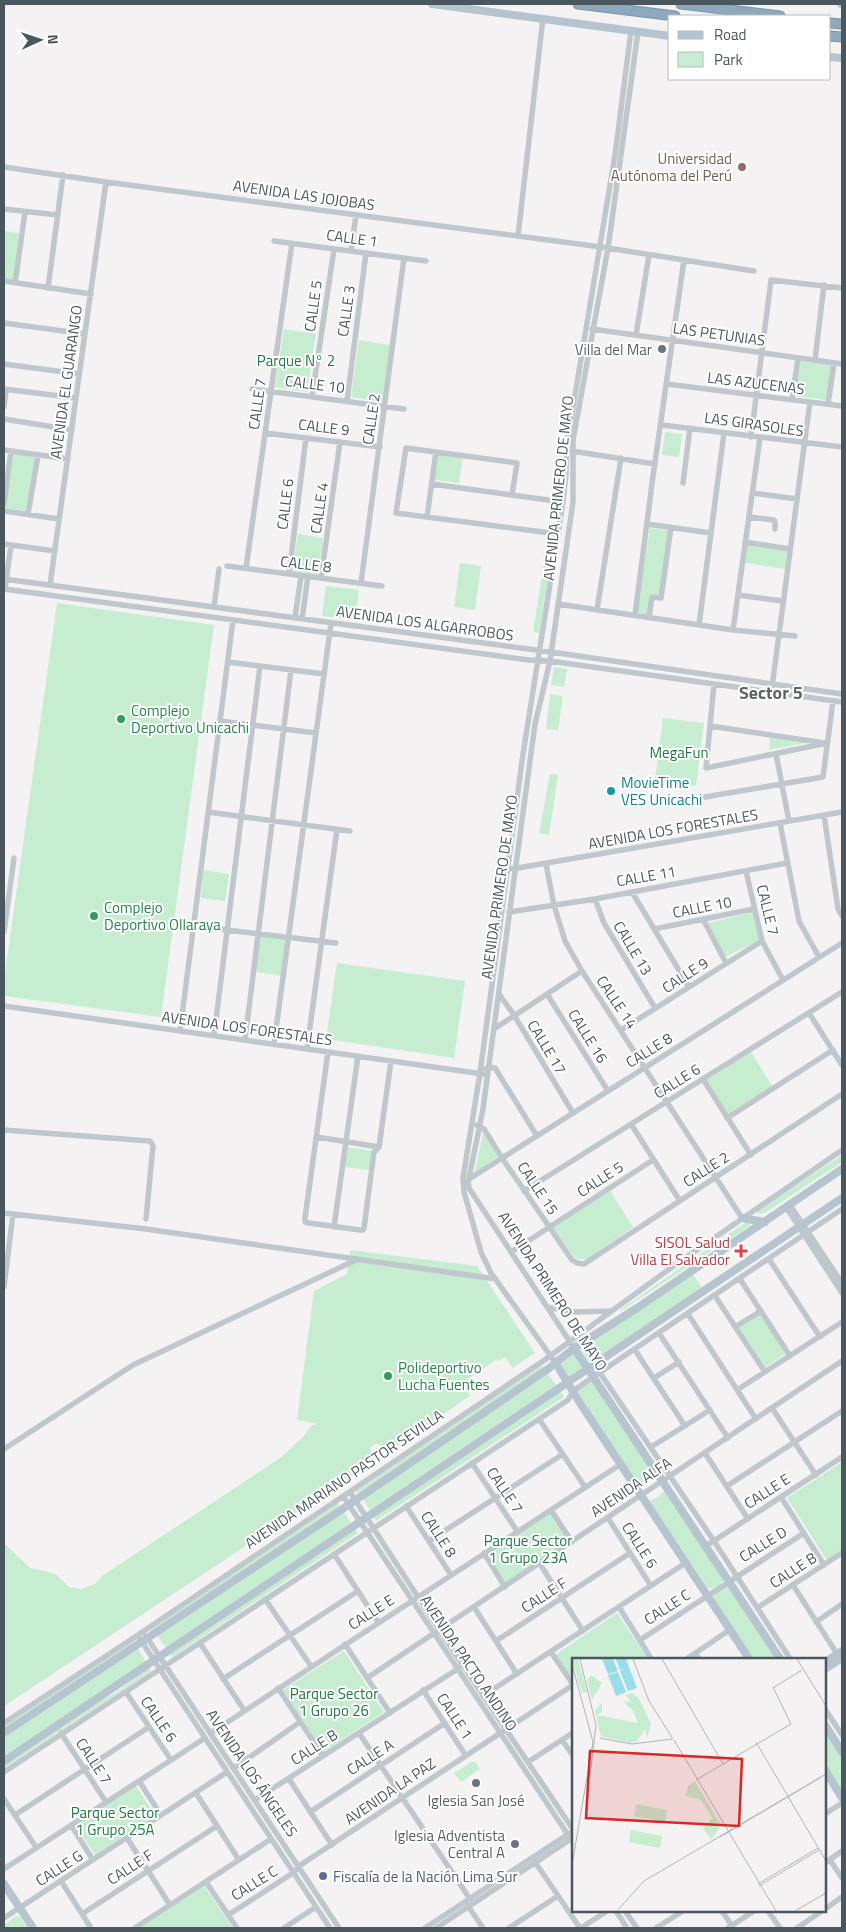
<svg xmlns="http://www.w3.org/2000/svg" width="846" height="1932" viewBox="0 0 846 1932" font-family="'Titillium Web',sans-serif">
  <style>
    .green { fill: #c6edd0 }
    .lines { fill: none; stroke-linecap: round; stroke-linejoin: round }
    .highway-casing { stroke: #7a95a8; stroke-width: 11 }
    .minor { stroke: #bfc7cd; stroke-width: 5.5 }
    .major { stroke: #b5c4ce; stroke-width: 8 }
    .highway { stroke: #8fa9bc; stroke-width: 9 }
    .education-dot { fill: #8d6e63; stroke: #fff; stroke-width: 2 }
    .worship-dot { fill: #6b7280; stroke: #fff; stroke-width: 2 }
    .leisure-dot { fill: #2e9e5b; stroke: #fff; stroke-width: 2 }
    .culture-dot { fill: #0f9aa8; stroke: #fff; stroke-width: 2 }
    .health-dot { fill: #e0444e; stroke: #fff; stroke-width: 2 }
    .service-dot { fill: #5c6f8a; stroke: #fff; stroke-width: 2 }
    .labels { text-anchor: middle; dominant-baseline: central; stroke-width: 4; stroke-linejoin: round; paint-order: stroke }
    .education-label { font-size: 15px; fill: #785e54; stroke: #fff; text-anchor: end }
    .street-label { font-size: 15px; fill: #4b575e; stroke: #fff }
    .worship-label { font-size: 15px; fill: #5b616d; stroke: #fff; text-anchor: end }
    .park-label { font-size: 15px; fill: #207b44; stroke: #fff }
    .leisure-label { font-size: 15px; fill: #27864d; stroke: #fff; text-anchor: start }
    .culture-label { font-size: 15px; fill: #0d838f; stroke: #fff; text-anchor: start }
    .health-label { font-size: 15px; fill: #be3a42; stroke: #fff; text-anchor: end }
    .service-label { font-size: 15px; fill: #4e5e75; stroke: #fff; text-anchor: start }
    .quarter-label { font-size: 18px; font-weight: bold; fill: #5f6366; stroke: #fff }
    .inset-road { fill: none; stroke: #b0b4b7; stroke-width: 1 }
    .view { fill: #d62828; fill-opacity: 0.15; stroke: #d62828; stroke-width: 2.5 }
    .inset-edge { fill: none; stroke: #4b575e; stroke-width: 2.5 }
  </style>
  <rect width="100%" height="100%" fill="#f4f2f2"/>
  <!-- green -->
  <path class="green" d="M4 231 19 233 13 279 4 278Z
    M284 329 316 334 307 392 275 387Z
    M359 340 390 345 382 402 351 397Z
    M799 361 832 365 827 400 794 396Z
    M665 432 682 434 679 457 662 455Z
    M14 453 35 457 26 511 5 508Z
    M439 453 463 456 459 483 435 480Z
    M650 528 670 531 660 595 651 594 648 616 637 614Z
    M298 534 323 538 318 576 292 572Z
    M748 543 787 549 785 569 745 563Z
    M545 556 551 557 539 633 533 632Z
    M460 563 481 566 475 610 454 607Z
    M326 586 359 590 355 620 322 616Z
    M57 603 214 625 161 1017 4 996V980Z
    M554 667 567 669 564 687 551 685Z
    M550 694 563 696 558 730 546 729Z
    M663 718 704 723 696 786 655 781Z
    M770 736 810 742 769 750Z
    M550 774 558 775 549 835 539 833Z
    M204 870 229 874 225 901 201 898Z
    M750 913 753 914 760 940 725 957 707 924 708 923Z
    M260 936 287 939 282 976 256 972Z
    M337 963 465 981 454 1058 326 1039Z
    M751 1052 772 1086 728 1114 707 1080Z
    M483 1133 497 1154V1157L476 1172 475 1171Z
    M348 1147 372 1151 369 1170 345 1167Z
    M842 1155V1162L765 1213 759 1214 756 1212Z
    M610 1191 633 1227 587 1259H576L553 1228Z
    M746 1222 751 1225 621 1311 620 1310Z
    M350 1250 477 1266 535 1353 513 1368 505 1357 498 1361 496 1360 462 1383 470 1396 388 1452 377 1443 370 1448 374 1461 4 1706V1543L30 1568 46 1571 57 1575 69 1587 81 1589 95 1584 102 1576 280 1458 303 1437 312 1425 318 1424 297 1420 314 1291 347 1274Z
    M692 1273 702 1288 590 1362 588 1361 580 1348Z
    M760 1313 785 1354 765 1367 739 1327Z
    M575 1352 583 1367 568 1377 563 1370 562 1363Z
    M542 1365 544 1368 358 1494 356 1491Z
    M548 1374 556 1385 370 1510 362 1498Z
    M591 1380 656 1475 639 1486 577 1391Z
    M560 1390 564 1397 376 1521 373 1516 501 1430 520 1420Z
    M842 1462V1550L827 1560 787 1498Z
    M665 1490 724 1579C723 1584 714 1590 708 1588L649 1501 658 1497Z
    M338 1503 340 1506 152 1633 150 1630Z
    M344 1512 351 1523 166 1648 158 1636Z
    M550 1513 569 1542 506 1584 487 1555Z
    M355 1529 358 1533 172 1657 169 1654Z
    M727 1586 730 1587 777 1659H754L715 1601 714 1597 717 1592Z
    M617 1613 648 1659 574 1660 573 1682 555 1655Z
    M133 1641 135 1644 4 1730V1726Z
    M138 1649 146 1662 4 1756V1738Z
    M344 1651 384 1712 323 1752 283 1690Z
    M149 1667 151 1671 4 1768V1763L99 1701 117 1692Z
    M825 1731 842 1759V1795L825 1768Z
    M471 1762H475L480 1769 461 1782 454 1773Z
    M136 1786 155 1815 95 1855 76 1826Z
    M204 1886 233 1928 142 1927Z
    M16 1916 20 1917 27 1928H4V1925Z"/>
  <g class="lines">
    <!-- highway casing -->
    <g class="highway-casing">
      <path id="highway" d="M578 4 675 16
        M681 4 780 16
        M830 23 842 24
        M830 36 842 37"/>
    </g>
    <!-- minor -->
    <path class="minor" d="M4 167 106 182 601 247 754 271
      M4 209 58 215
      M518 236 543 18
      M274 241 426 261
      M351 251 356 215
      M4 281 91 294
      M15 283 25 212
      M48 288 63 175
      M4 323 85 334
      M592 329 842 364
      M636 335 649 255
      M815 360 824 285
      M4 364 79 374
      M667 384 842 406
      M4 389 76 398
      M252 389 404 409
      M312 397 334 249
      M792 400 798 358
      M347 401 366 253
      M828 404 834 363
      M4 407 6 390
      M4 419 72 430
      M662 425 842 447
      M265 433 380 447
      M751 437 771 280 842 288
      M4 450 68 459
      M572 451 655 464
      M683 483 690 428
      M432 484 563 502
      M651 490 684 260
      M752 493 797 499
      M512 495 517 463 406 448 396 513 558 534
      M4 504 11 451
      M4 511 59 519
      M28 514 38 455
      M427 517 436 452
      M749 517 774 520 775 522V529
      M647 524 711 533
      M745 542 790 549
      M4 544 55 551
      M227 566 382 586
      M246 568 292 243
      M289 574 306 438
      M321 578 340 442
      M4 579 551 652 842 694
      M361 583 404 258
      M50 585 106 182
      M4 589 529 660 550 661 842 702
      M5 589 11 545
      M738 595 783 601
      M558 604 733 630 795 636
      M214 607 219 569
      M597 610 621 458
      M635 615 651 492
      M649 617 652 597 661 598 671 527
      M295 618 301 576
      M302 619 308 576
      M699 625 724 433
      M733 630 760 438
      M228 662 324 674
      M714 684 706 768 827 743
      M772 687 810 402
      M220 721 316 733
      M710 726 825 743
      M776 754 789 821
      M705 797 823 777 833 701
      M208 812 350 831
      M824 815 838 909 842 916
      M780 823 799 921 819 957
      M546 864 554 905 565 941 582 971 742 1218
      M512 869 842 812
      M746 871 762 941 783 980
      M632 892 689 987
      M595 899 604 923 655 1008
      M509 912 595 899 787 863
      M703 919 726 963
      M194 926 336 943
      M654 929 754 909
      M4 932 14 858
      M499 994 514 1015 573 1113
      M547 994 608 1091
      M4 1006 483 1074
      M809 1013 842 1065
      M494 1029 582 971
      M621 1030 762 941
      M180 1031 233 620
      M214 1036 260 666
      M245 1040 291 670
      M274 1044 331 623
      M307 1049 337 829
      M328 1052 305 1218V1222L309 1223 360 1230H363L364 1228 374 1152 379 1147 391 1061
      M486 1069 489 1067 495 1068 537 1136
      M703 1079 751 1155
      M727 1118 833 1050
      M631 1124 680 1201
      M477 1125 484 1129 502 1158 572 1260 577 1263 584 1264 842 1094
      M4 1130 150 1141 153 1146 146 1219
      M317 1137 379 1147
      M469 1179 842 943
      M524 1191 842 992
      M790 1205 842 1283
      M786 1207 842 1293
      M4 1213 146 1229 496 1279
      M334 1227 358 1056
      M511 1252 653 1160
      M769 1259 820 1337
      M740 1279 790 1356
      M4 1287 13 1214
      M715 1296 765 1372
      M547 1307 573 1312 611 1311
      M688 1314 756 1419
      M735 1327 761 1311
      M659 1333 728 1438
      M574 1348 469 1188 468 1183 483 1109 535 724 550 661 573 502V440L608 248 638 32
      M635 1350 685 1426
      M555 1362 491 1273 481 1252 464 1192 463 1178 480 1073 523 754 563 502 566 474 567 443 615 155 631 31
      M594 1364 714 1541 791 1660
      M654 1378 679 1362
      M737 1390 842 1322
      M772 1408 816 1475
      M539 1419 585 1487
      M651 1447 710 1410
      M4 1449 133 1365 356 1260
      M705 1453 748 1519
      M472 1463 517 1531
      M727 1486 842 1411
      M350 1492 440 1631 574 1831
      M343 1496 574 1844
      M781 1497 824 1565
      M406 1506 451 1575
      M551 1510 572 1542
      M608 1518 651 1586
      M429 1541 563 1454
      M706 1546 842 1457
      M484 1553 505 1587
      M334 1554 378 1622
      M540 1564 583 1631
      M793 1585 837 1654
      M265 1599 311 1666
      M474 1607 517 1674
      M619 1607 652 1660
      M757 1608 842 1553
      M816 1622 842 1604
      M146 1636 339 1928
      M140 1639 330 1928
      M640 1640 804 1533
      M496 1641 630 1553
      M200 1643 244 1710
      M345 1644 390 1713
      M551 1652 574 1686
      M695 1653 700 1660
      M685 1660 731 1629
      M367 1678 842 1361
      M223 1679 358 1591
      M278 1688 323 1756
      M423 1690 466 1756
      M126 1692 171 1760
      M483 1696 687 1562
      M825 1709 842 1735
      M4 1723 138 1635 543 1361 675 1265 842 1150
      M61 1733 106 1802
      M211 1733 621 1464
      M359 1733 470 1899
      M562 1740 574 1757
      M528 1762 574 1732
      M234 1768 300 1722
      M4 1772 568 1400 573 1391 593 1377 842 1209
      M289 1779 332 1845
      M139 1781 161 1815
      M196 1793 239 1860
      M4 1799 36 1847
      M255 1800 459 1668
      M310 1812 445 1723
      M825 1814 842 1803
      M15 1815 149 1727
      M71 1825 93 1860
      M127 1838 170 1905
      M830 1860 842 1878
      M535 1862 580 1928
      M825 1863 842 1851
      M4 1869 205 1738
      M61 1881 91 1928
      M206 1882 237 1928
      M468 1906 483 1928
      M825 1909 842 1897
      M616 1911 627 1928
      M625 1911 637 1928
      M722 1911 732 1926
      M768 1911 780 1928
      M82 1914 217 1826
      M228 1915 293 1873 299 1866 573 1685
      M4 1918 227 1772
      M135 1928 271 1839
      M284 1928 316 1907
      M425 1928 570 1833
      M436 1928 574 1837
      M509 1928 558 1896
      M581 1928 607 1911
      M656 1928 683 1911
      M728 1928 754 1911
      M797 1928 822 1911"/>
    <!-- major -->
    <path class="major" d="M432 4 670 36
      M841 4H842
      M830 57 842 58
      M742 1218 765 1222
      M574 1348 781 1660
      M555 1362 580 1403 750 1660
      M825 1662 842 1651
      M825 1669 842 1658
      M825 1725 842 1752
      M4 1733 344 1508 548 1369 574 1348 637 1308 842 1169
      M4 1761 842 1198
      M825 1770 842 1798
      M4 1884 33 1928"/>
    <!-- highway -->
    <use href="#highway" class="highway"/>
  </g>
  <!-- markers -->
  <circle class="education-dot" cx="742" cy="167" r="5"/>
  <g class="worship-dot">
    <circle cx="662" cy="349" r="5"/>
    <circle cx="476" cy="1783" r="5"/>
    <circle cx="515" cy="1844" r="5"/>
  </g>
  <g class="leisure-dot">
    <circle cx="121" cy="719" r="5"/>
    <circle cx="94" cy="916" r="5"/>
    <circle cx="388" cy="1376" r="5"/>
  </g>
  <circle class="culture-dot" cx="611" cy="791" r="5"/>
  <path class="health-dot" d="M738.5 1243.5h5v5h5v5h-5v5h-5v-5h-5v-5h5z"/>
  <circle class="service-dot" cx="323" cy="1876" r="5"/>
  <g class="labels">
    <!-- education labels -->
    <g class="education-label">
      <text x="732" y="158">Universidad<tspan x="732" dy="17">Autónoma del Perú</tspan></text>
    </g>
    <!-- street labels -->
    <g class="street-label">
      <text transform="translate(304 195) rotate(8)">AVENIDA LAS JOJOBAS</text>
      <text transform="translate(352 238) rotate(8)">CALLE 1</text>
      <text transform="translate(313 306) rotate(-82)">CALLE 5</text>
      <text transform="translate(346 311) rotate(-82)">CALLE 3</text>
      <text transform="translate(719 334) rotate(8)">LAS PETUNIAS</text>
      <text transform="translate(66 382) rotate(-82)">AVENIDA EL GUARANGO</text>
      <text transform="translate(756 383) rotate(7)">LAS AZUCENAS</text>
      <text transform="translate(315 384) rotate(7)">CALLE 10</text>
      <text transform="translate(257 404) rotate(-82)">CALLE 7</text>
      <text transform="translate(371 419) rotate(-82)">CALLE 2</text>
      <text transform="translate(754 424) rotate(8)">LAS GIRASOLES</text>
      <text transform="translate(324 427) rotate(7)">CALLE 9</text>
      <text transform="translate(558 488) rotate(-84)">AVENIDA PRIMERO DE MAYO</text>
      <text transform="translate(285 504) rotate(-83)">CALLE 6</text>
      <text transform="translate(319 508) rotate(-82)">CALLE 4</text>
      <text transform="translate(306 564) rotate(7)">CALLE 8</text>
      <text transform="translate(425 623) rotate(8)">AVENIDA LOS ALGARROBOS</text>
      <text transform="translate(673 829) rotate(-10)">AVENIDA LOS FORESTALES</text>
      <text transform="translate(646 876) rotate(-10)">CALLE 11</text>
      <text transform="translate(499 887) rotate(-82)">AVENIDA PRIMERO DE MAYO</text>
      <text transform="translate(702 907) rotate(-11)">CALLE 10</text>
      <text transform="translate(768 910) rotate(76)">CALLE 7</text>
      <text transform="translate(633 948) rotate(59)">CALLE 13</text>
      <text transform="translate(685 975) rotate(-33)">CALLE 9</text>
      <text transform="translate(617 1002) rotate(56)">CALLE 14</text>
      <text transform="translate(247 1028) rotate(8)">AVENIDA LOS FORESTALES</text>
      <text transform="translate(588 1036) rotate(58)">CALLE 16</text>
      <text transform="translate(547 1047) rotate(59)">CALLE 17</text>
      <text transform="translate(649 1050) rotate(-32)">CALLE 8</text>
      <text transform="translate(677 1081) rotate(-32)">CALLE 6</text>
      <text transform="translate(706 1169) rotate(-33)">CALLE 2</text>
      <text transform="translate(600 1179) rotate(-33)">CALLE 5</text>
      <text transform="translate(538 1188) rotate(56)">CALLE 15</text>
      <text transform="translate(553 1291) rotate(57)">AVENIDA PRIMERO DE MAYO</text>
      <text transform="translate(344 1479) rotate(-34)">AVENIDA MARIANO PASTOR SEVILLA</text>
      <text transform="translate(631 1487) rotate(-34)">AVENIDA ALFA</text>
      <text transform="translate(505 1490) rotate(56)">CALLE 7</text>
      <text transform="translate(767 1491) rotate(-33)">CALLE E</text>
      <text transform="translate(439 1534) rotate(57)">CALLE 8</text>
      <text transform="translate(763 1544) rotate(-32)">CALLE D</text>
      <text transform="translate(640 1545) rotate(57)">CALLE 6</text>
      <text transform="translate(793 1570) rotate(-33)">CALLE B</text>
      <text transform="translate(544 1595) rotate(-33)">CALLE F</text>
      <text transform="translate(667 1607) rotate(-33)">CALLE C</text>
      <text transform="translate(371 1612) rotate(-33)">CALLE E</text>
      <text transform="translate(469 1663) rotate(56)">AVENIDA PACTO ANDINO</text>
      <text transform="translate(455 1716) rotate(57)">CALLE 1</text>
      <text transform="translate(159 1719) rotate(56)">CALLE 6</text>
      <text transform="translate(314 1747) rotate(-33)">CALLE B</text>
      <text transform="translate(370 1757) rotate(-33)">CALLE A</text>
      <text transform="translate(94 1761) rotate(57)">CALLE 7</text>
      <text transform="translate(252 1773) rotate(56)">AVENIDA LOS ÁNGELES</text>
      <text transform="translate(390 1791) rotate(-34)">AVENIDA LA PAZ</text>
      <text transform="translate(130 1867) rotate(-33)">CALLE F</text>
      <text transform="translate(59 1868) rotate(-33)">CALLE G</text>
      <text transform="translate(254 1883) rotate(-32)">CALLE C</text>
    </g>
    <!-- worship labels -->
    <g class="worship-label">
      <text x="652" y="349">Villa del Mar</text>
      <text x="476" y="1800" text-anchor="middle">Iglesia San José</text>
      <text x="505" y="1835">Iglesia Adventista<tspan x="505" dy="17">Central A</tspan></text>
    </g>
    <!-- park labels -->
    <g class="park-label">
      <text x="296" y="360">Parque N° 2</text>
      <text x="679" y="752">MegaFun</text>
      <text x="528" y="1540">Parque Sector<tspan x="528" dy="17">1 Grupo 23A</tspan></text>
      <text x="334" y="1693">Parque Sector<tspan x="334" dy="17">1 Grupo 26</tspan></text>
      <text x="115" y="1812">Parque Sector<tspan x="115" dy="17">1 Grupo 25A</tspan></text>
    </g>
    <!-- leisure labels -->
    <g class="leisure-label">
      <text x="131" y="710">Complejo<tspan x="131" dy="17">Deportivo Unicachi</tspan></text>
      <text x="104" y="907">Complejo<tspan x="104" dy="17">Deportivo Ollaraya</tspan></text>
      <text x="398" y="1367">Polideportivo<tspan x="398" dy="17">Lucha Fuentes</tspan></text>
    </g>
    <!-- culture labels -->
    <g class="culture-label">
      <text x="621" y="782">MovieTime<tspan x="621" dy="17">VES Unicachi</tspan></text>
    </g>
    <!-- health labels -->
    <g class="health-label">
      <text x="730" y="1242">SISOL Salud<tspan x="730" dy="17">Villa El Salvador</tspan></text>
    </g>
    <!-- service labels -->
    <g class="service-label">
      <text x="333" y="1876">Fiscalía de la Nación Lima Sur</text>
    </g>
    <!-- quarter labels -->
    <g class="quarter-label">
      <text x="771" y="692">Sector 5</text>
    </g>
  </g>
  <!-- overview -->
  <g transform="translate(572 1658)">
    <rect width="254" height="254" fill="#f4f2f2"/>
    <path d="M0 1H6L15 34 10 35ZM19 17 30 25 20 42 15 22ZM61 35 67 41 79 66 75 80 73 71 65 83 58 85 29 78 23 52 30 45V54L25 57 66 65 61 53 52 44 59 43 53 37ZM123 123 149 167 139 182 131 170 140 160 129 142 114 138 116 128ZM64 146 95 152 93 164 62 158ZM59 172 90 178 88 190 57 184Z" fill="#c6edd0"/>
    <path d="M30 1H41L46 13 36 16ZM44 1H54L65 30 56 33 48 13 52 11 48 12ZM46 14 54 34 44 38 36 17Z" fill="#97dee6"/>
    <path class="inset-road" d="M8 1 24 67 18 119M61 1 77 43 101 81M90 1 151 106M225 1 254 48M0 6 21 84 0 207M201 30 230 12M28 80 60 86 100 81M102 82 204 253M184 84 254 203M124 122 219 66 201 29M148 179 248 120M186 226 246 190M187 228 247 192M45 253 72 223 254 116M223 253 254 235"/>
    <path class="view" d="M18 93 170 101 167 168 14 160Z"/>
    <rect width="254" height="254" class="inset-edge"/>
  </g>
  <!-- border -->
  <rect width="846" height="1932" fill="none" stroke="#4b575e" stroke-width="10"/>
  <!-- legend -->
  <rect x="668" y="15" width="162" height="65" fill="#ffffff" stroke="#b7bcbf"/>
  <rect x="678" y="31" width="25" height="8" fill="#b5c4ce" stroke="#b7bcbf"/>
  <text x="714" y="40" font-size="15" fill="#4b575e">Road</text>
  <rect x="678" y="52" width="25" height="15" fill="#c6edd0" stroke="#b7bcbf"/>
  <text x="714" y="65" font-size="15" fill="#4b575e">Park</text>
  <!-- north arrow -->
  <g transform="translate(40 40) rotate(87)" stroke="#ffffff" stroke-width="4" paint-order="stroke">
  <path d="M0-4L9 19L0 12L-9 19Z" fill="#4b575e"/>
  <text y="-8" font-size="14" font-weight="bold" text-anchor="middle" fill="#4b575e">N</text>
  </g>
</svg>
